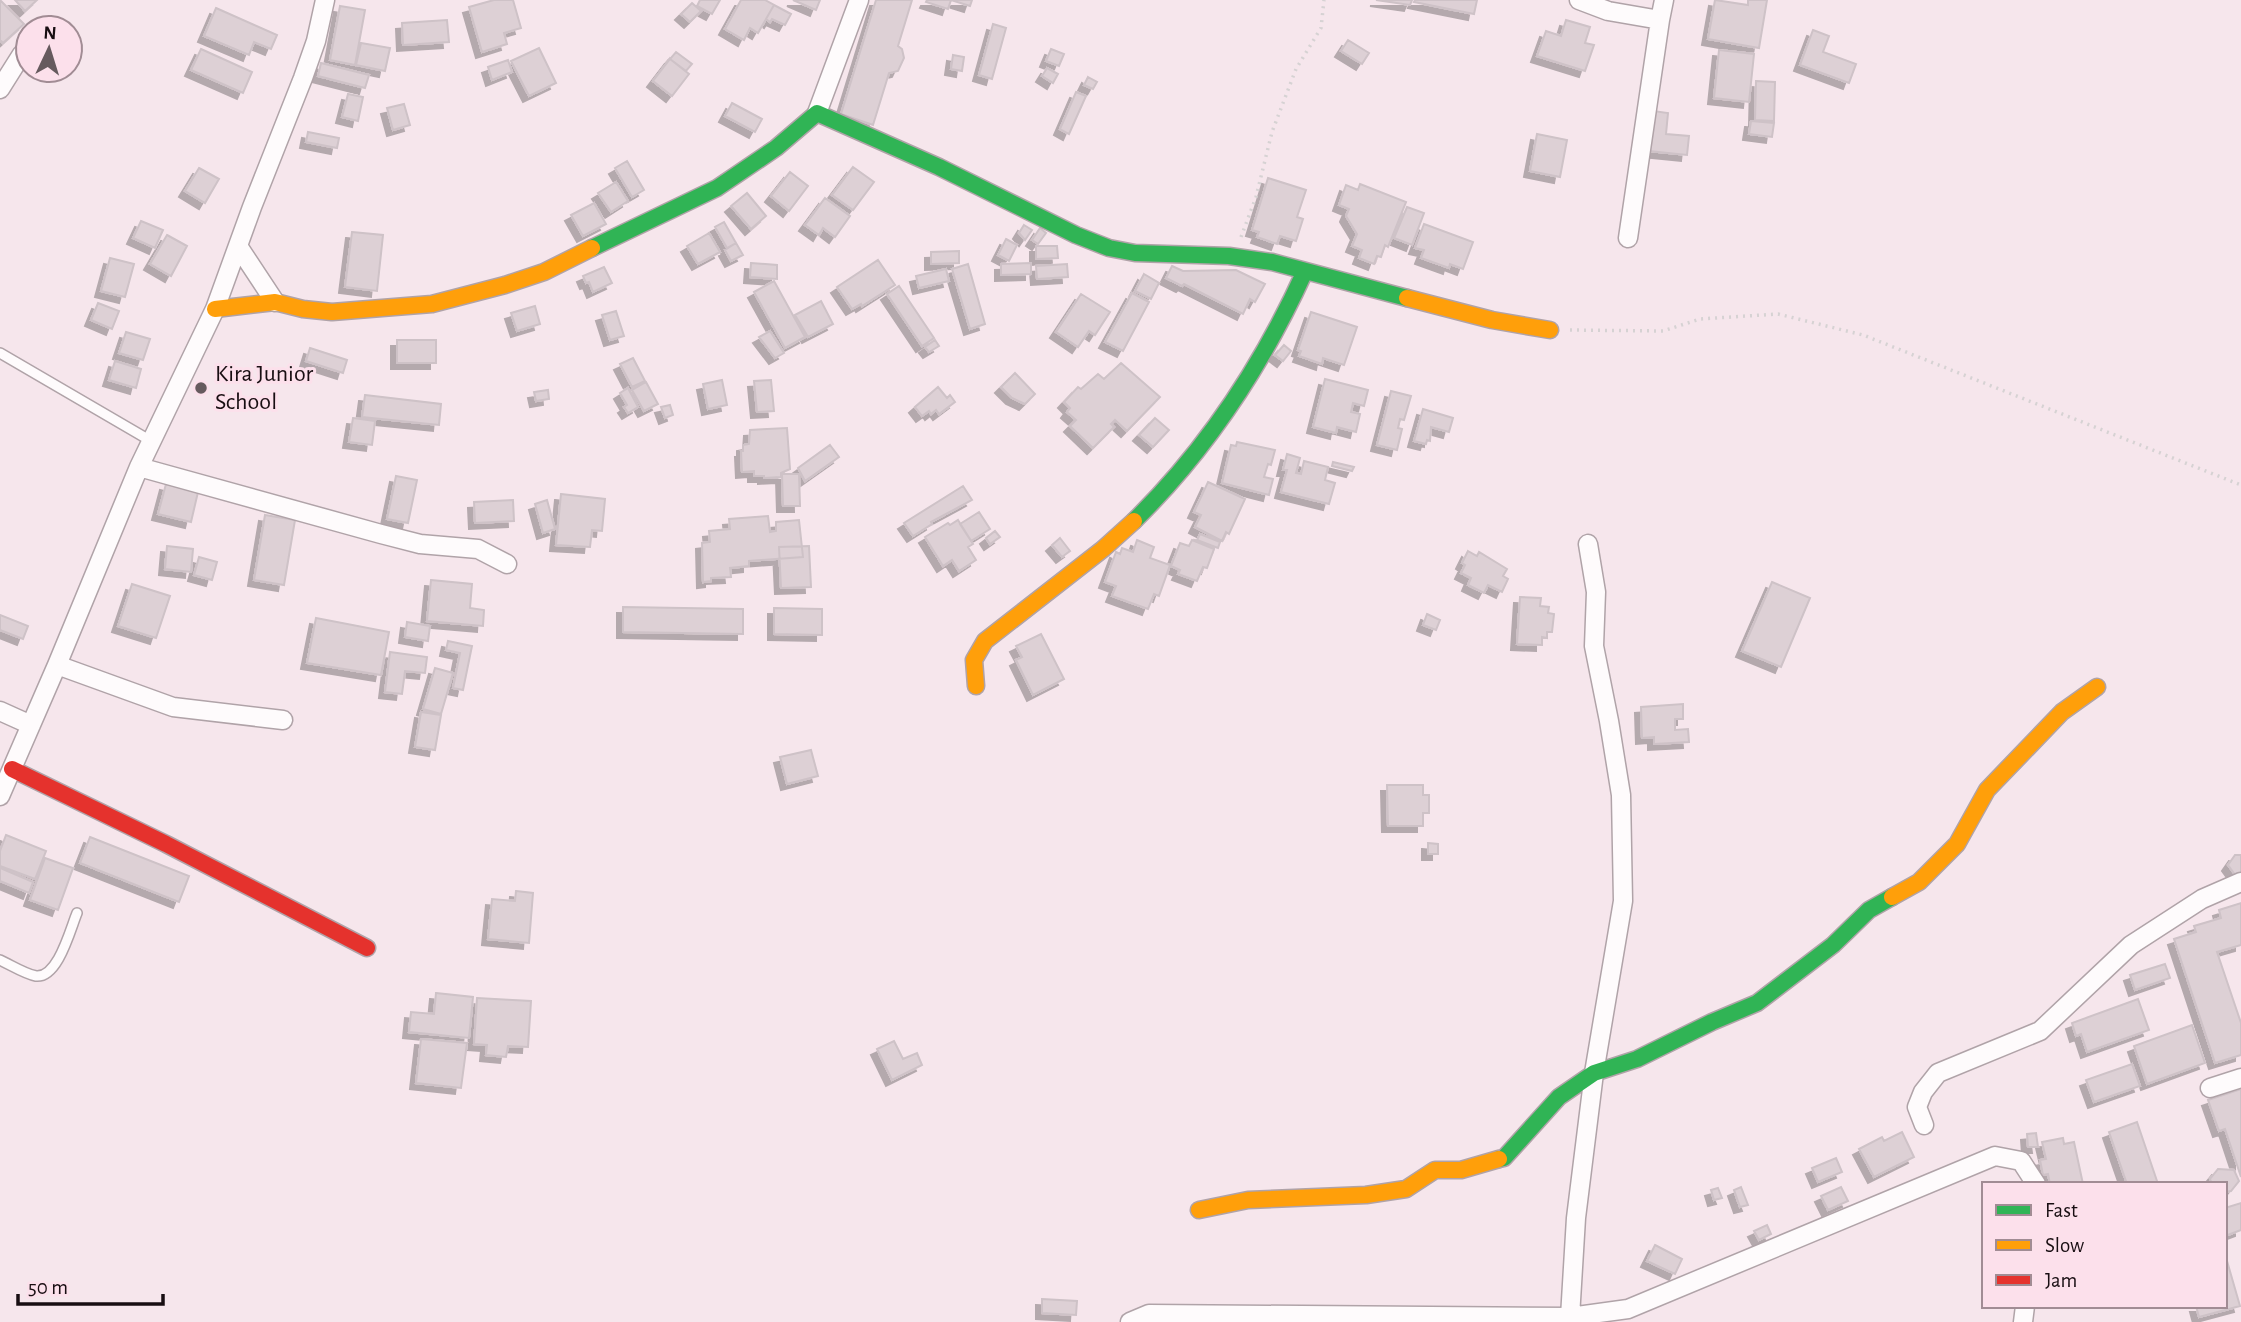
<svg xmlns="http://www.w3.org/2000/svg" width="2241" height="1322" viewBox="0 0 2241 1322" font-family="'Alegreya Sans',sans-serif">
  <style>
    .building { fill: #ddd0d5; stroke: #cec2c7; stroke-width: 2; filter: url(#shadow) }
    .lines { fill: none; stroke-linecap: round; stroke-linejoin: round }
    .lane-casing { stroke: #b0a3a8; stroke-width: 12 }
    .street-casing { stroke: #b0a3a8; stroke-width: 21 }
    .fast-casing { stroke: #b0a3a8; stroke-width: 19 }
    .slow-casing { stroke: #b0a3a8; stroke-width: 19 }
    .jam-casing { stroke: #b0a3a8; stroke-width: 19 }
    .path { stroke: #d6d2d3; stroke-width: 3.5; stroke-dasharray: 2 5; stroke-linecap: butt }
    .lane { stroke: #fefbfc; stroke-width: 9 }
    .street { stroke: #fefbfc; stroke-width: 18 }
    .fast { stroke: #30b455; stroke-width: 16 }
    .slow { stroke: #ff9f0a; stroke-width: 16 }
    .jam { stroke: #e5322d; stroke-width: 16 }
    .poi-dot { fill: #665a5e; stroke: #fce0eb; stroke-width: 2.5 }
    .labels { text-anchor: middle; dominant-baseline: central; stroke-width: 6; stroke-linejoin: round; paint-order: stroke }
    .poi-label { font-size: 24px; fill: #180e12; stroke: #fce0eb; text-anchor: start }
  </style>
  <defs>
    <filter id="shadow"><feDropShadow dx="-6" dy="6" stdDeviation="0" flood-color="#0004"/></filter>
  </defs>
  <rect width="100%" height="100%" fill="#f6e6ec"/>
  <!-- building -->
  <path class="building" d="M0 0 24 24 3 43 0 40Z
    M15 0H37L25 11Z
    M494 0H513L521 28 504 33 507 44 482 52 469 7Z
    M700 0H720L712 14 697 6Z
    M741 0H765L774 5 758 33 750 28 744 40 725 29Z
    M793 0H820L816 10Z
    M876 0H912L898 46 902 49 904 58 898 71 889 73 873 125 841 114Z
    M927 0H972L970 6 951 0 948 9 926 2Z
    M1376 0H1412L1410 5Z
    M1415 0H1477L1474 14 1414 2Z
    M1715 0 1748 5V0H1767L1759 48 1708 39Z
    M692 3 701 11 690 22 681 14Z
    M774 5 791 14 785 25 772 19 770 22 766 19Z
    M340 6 365 10 355 65 330 60Z
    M216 8 277 35 271 49 254 42 249 55 204 36Z
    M447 20 449 42 403 45 402 23Z
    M1566 20 1590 27 1585 43 1594 45 1585 71 1537 56 1546 31 1561 36Z
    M993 24 1006 28 992 79 979 75Z
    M1813 30 1829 36 1823 52 1856 64 1849 83 1800 65Z
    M1348 40 1369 53 1362 64 1341 51Z
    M361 43 390 48 385 71 356 65Z
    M539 48 556 83 529 96 511 61Z
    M201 49 252 72 243 93 191 70Z
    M1051 49 1064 54 1059 66 1046 61Z
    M1719 50 1754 54 1749 102 1714 98Z
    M676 52 692 64 686 71 670 59Z
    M953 55 964 57 962 71 951 69Z
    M670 59 689 74 672 96 653 81Z
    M508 60 512 72 492 80 488 67Z
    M321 63 369 75 365 88 318 76Z
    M1047 68 1058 74 1053 83 1042 76Z
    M1088 77 1097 82 1093 89 1084 85Z
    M1756 81 1775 82 1774 121 1755 120Z
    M1076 92 1086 96 1069 134 1060 129Z
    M348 94 363 97 358 121 342 117Z
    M732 103 762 119 755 132 725 116Z
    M404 104 410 125 393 130 387 108Z
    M1653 111 1668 113 1666 134 1689 136 1687 155 1649 151Z
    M1751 121 1774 123 1772 137 1749 134Z
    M308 132 339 138 337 148 306 142Z
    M1537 134 1567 140 1560 177 1530 171Z
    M627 161 644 190 632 197 615 168Z
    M853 167 874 182 853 210 832 195Z
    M199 168 219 179 205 203 185 191Z
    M790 172 808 186 789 211 771 196Z
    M1268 178 1306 190 1297 217 1303 219 1296 241 1280 236 1277 244 1257 237 1259 232 1252 230Z
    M616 182 628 201 611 212 598 193Z
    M1360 184 1406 202 1388 247 1385 245 1381 257 1377 256 1374 264 1359 258 1362 250 1352 246 1357 234 1346 216 1349 209 1339 205 1346 185 1358 190Z
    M747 193 766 216 751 229 731 206Z
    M825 198 850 216 835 237 823 228 819 235 805 225Z
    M594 203 606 224 583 236 571 215Z
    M1407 207 1424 213 1412 245 1394 238Z
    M141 221 163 230 155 248 133 238Z
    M724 222 736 243 727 248 715 227Z
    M1424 224 1473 242 1463 269 1450 264 1449 268 1421 258 1424 250 1415 248Z
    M1024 225 1032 230 1025 240 1019 233Z
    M1040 228 1046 233 1038 244 1032 240Z
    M352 232 383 235 377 291 345 287Z
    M709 233 720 252 698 264 687 246Z
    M167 235 187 246 171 276 150 264Z
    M1006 239 1017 245 1009 261 998 255Z
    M736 243 743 255 731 261 725 250Z
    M1036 246H1057L1058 258 1036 259Z
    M959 251V263L931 264V252Z
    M110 258 134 264 125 297 101 291Z
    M878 260 895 285 862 306 861 304 852 309 837 287Z
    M751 263 777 265V279L750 277Z
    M1031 263V274L1001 275V264Z
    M968 264 985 324 970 329 952 269Z
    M1067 264 1068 277 1037 279 1036 266Z
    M1172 266 1183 271 1236 270 1265 284 1255 302 1250 299 1243 314 1184 284 1182 286 1166 278Z
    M604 267 612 283 593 292 589 282 586 283 583 276Z
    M946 269 949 281 919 288 916 276Z
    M1144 274 1159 283 1151 299 1135 291Z
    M774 281 805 337 785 348 754 292Z
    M899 286 934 338 922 346 887 294Z
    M1132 293 1149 302 1123 351 1105 342Z
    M1081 294 1110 312 1095 335 1089 331 1078 347 1056 332Z
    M821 301 833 324 808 337 795 315Z
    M98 303 119 311 112 329 91 320Z
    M535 306 540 324 517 331 511 313Z
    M616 311 624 336 610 340 602 315Z
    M1311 312 1357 327 1344 365 1323 358 1322 364 1299 356 1301 351 1298 350Z
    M770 331 784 353 775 358 759 337Z
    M126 332 150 339 143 360 119 353Z
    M397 340H436V363H397Z
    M935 340 939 346 929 352 925 347Z
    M1284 345 1291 351 1283 361 1275 355Z
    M310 348 347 360 343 373 306 361Z
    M633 358 645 381 632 387 620 364Z
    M115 361 141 369 136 388 109 380Z
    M1121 363 1160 397 1127 431 1115 420 1111 424 1114 427 1093 448 1070 426 1076 420 1067 412 1070 408 1064 402 1078 387 1081 389 1098 374 1104 379Z
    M1015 373 1035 394 1025 404 1012 398 1001 387Z
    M1325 379 1368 390 1364 406 1353 403 1351 412 1360 414 1356 432 1337 427 1336 433 1313 427Z
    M722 380 727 405 708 409 703 384Z
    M771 380 774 411 757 412 754 381Z
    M646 382 658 404 644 411 632 390Z
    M938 387 947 398 950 395 955 402 939 414 936 410 931 414 929 411 922 416 915 407Z
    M628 388 638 407 628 413 624 407 627 405 620 393Z
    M548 390 549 399 536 401 534 392Z
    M1391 391 1411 396 1404 420 1400 419 1398 428 1402 429 1397 450 1377 445Z
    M365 395 441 404 439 425 362 417Z
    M670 405 673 415 665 418 661 407Z
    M1423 409 1453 418 1449 432 1431 427 1430 441 1427 440 1426 444 1414 441Z
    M353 418 375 421 372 445 349 442Z
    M1155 418 1169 430 1153 447 1139 435Z
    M787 428 790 469 781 473V477L764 478V476H754V471L742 472 741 451H743V445L749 444 750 430Z
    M1237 442 1275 450 1271 465 1268 464 1264 477 1273 479 1269 495 1222 483 1231 445 1236 446Z
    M830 445 839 457 805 481 798 468Z
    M1287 454 1300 458 1296 473 1301 474 1304 461 1328 467 1325 480 1335 483 1329 504 1281 492 1287 470H1283Z
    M1333 462 1354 467 1352 471 1332 466Z
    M782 474H799L800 506H783Z
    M396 476 417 480 408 523 387 519Z
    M1208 482 1245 499 1229 534 1226 532 1222 541 1195 527 1201 515 1194 512Z
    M166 484 198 492 191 522 158 514Z
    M963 486 972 500 931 522 932 524 913 536 904 523Z
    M561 494 605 499 602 531 592 530 590 547 556 545Z
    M513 500 514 521 475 523 474 502Z
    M547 500 555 529 543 533 535 504Z
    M979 512 990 529 971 541 960 524Z
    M265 515 295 520 284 585 254 580Z
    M768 516 770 532 776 531V522L799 520 803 557 749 561V566L730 568 731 577 711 578V581L703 582 702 543 710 542 709 531 730 529 729 519Z
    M958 520 973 544 968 547 976 560 959 571 952 560 943 566 925 537 948 523 950 525Z
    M995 531 1000 537 990 544 986 538Z
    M1200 534 1220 542 1218 548 1197 540Z
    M1060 538 1070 551 1062 557 1052 545Z
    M1137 540 1154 547 1150 558 1170 565 1159 596 1154 594 1148 609 1112 596 1116 586 1105 582 1116 552 1120 554 1122 548 1133 552Z
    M1192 540 1214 549 1207 568 1203 567 1197 581 1178 574 1180 570 1171 566 1180 543 1189 546Z
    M167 546 193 549 191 572 165 569Z
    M809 546 811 587 781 588 779 547Z
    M1468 551 1477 556 1479 552 1507 569 1503 576 1508 579 1502 592 1488 585 1484 593 1468 585 1471 578 1461 573 1465 565 1462 563Z
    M199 557 217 562 212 580 194 575Z
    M431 580 472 584 470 608 484 610 483 626 427 621Z
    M1772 582 1810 598 1781 667 1742 651Z
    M132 584 170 596 156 638 118 626Z
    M1520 597 1541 598 1540 606 1549 607 1548 613 1554 614 1552 632H1547V638L1542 637V645L1517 644Z
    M623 607 743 609V634L623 632Z
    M774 608 822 609V635L774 634Z
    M1427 614 1440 620 1436 630 1423 625Z
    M0 615 28 626 23 639 0 630Z
    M316 618 389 632 381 675 307 663Z
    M407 622 430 626 428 641 405 637Z
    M1041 634 1064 679 1033 695 1016 660 1022 657 1016 646Z
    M448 641 472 646 463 690 453 688 460 653 446 650Z
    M390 652 427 657 425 673 405 671 402 694 385 692Z
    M435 668 453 673 441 714 423 709Z
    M1683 704V719H1675V730L1688 729 1689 742 1654 744V737L1642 738 1641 707Z
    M421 712 441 715 435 750 415 747Z
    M811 750 818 776 787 784 780 757Z
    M1387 785H1423V795H1429V813H1423V826H1388Z
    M6 835 46 851 35 879 0 866V851Z
    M90 837 189 876 179 902 80 863Z
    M1428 843 1438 844V854H1428Z
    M2235 855H2241V875L2236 876 2228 865Z
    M45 858 73 868 58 910 30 900Z
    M0 868 33 882 29 893 0 881Z
    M516 891 533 893 529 943 488 939 492 899 515 901Z
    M2241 903V945L2217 952 2241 1023V1055L2215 1063 2174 939 2196 932 2194 926 2221 918 2219 910Z
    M2165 964 2170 978 2135 990 2130 975Z
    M436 993 473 997 469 1038 409 1032 411 1012 434 1014Z
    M477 998 531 1001 528 1047 508 1046 506 1057 486 1055 487 1045 474 1044Z
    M2138 999 2149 1030 2087 1052 2081 1034 2076 1036 2072 1023Z
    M2192 1025 2205 1063 2147 1084 2134 1046Z
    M421 1039 467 1043 461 1088 416 1083Z
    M894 1041 903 1059 917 1053 922 1065 892 1080 877 1049Z
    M2132 1064 2140 1086 2094 1102 2086 1080Z
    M2241 1089V1177L2225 1129 2219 1131 2208 1100Z
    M2137 1122 2158 1184H2127L2109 1132Z
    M1902 1132 1914 1157 1874 1177 1859 1149 1882 1137 1884 1141Z
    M2036 1133 2038 1147H2028L2027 1134Z
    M2063 1138 2064 1144 2074 1142 2083 1184H2050L2048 1174 2043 1175 2040 1160 2046 1159 2042 1142Z
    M1836 1158 1842 1172 1818 1182 1812 1168Z
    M2218 1169 2234 1170 2239 1181 2231 1191 2225 1192V1184H2212L2210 1179Z
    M1741 1187 1748 1205 1740 1207 1734 1190Z
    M1841 1187 1848 1201 1828 1210 1821 1196Z
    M1718 1188 1722 1198 1714 1200 1711 1190Z
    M2241 1203V1230L2225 1236V1208Z
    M1767 1225 1771 1234 1759 1240 1754 1231Z
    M1655 1245 1682 1259 1675 1274 1647 1261Z
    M2225 1254 2240 1306 2199 1317 2196 1306H2225Z
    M1042 1299 1077 1301 1076 1315 1042 1313Z"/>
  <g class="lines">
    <!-- lane casing -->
    <g class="lane-casing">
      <path id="lane" d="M0 353 151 441
        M0 960C11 965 25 974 36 976 58 978 70 930 77 913"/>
    </g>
    <!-- street casing -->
    <g class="street-casing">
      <path id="street" d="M1579 0 1608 11 1660 20 1664 0
        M0 89 22 54
        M817 113 859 0
        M1628 238 1660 20
        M238 246 275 302
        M139 467 381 534 420 544 478 549 507 564
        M57 665 173 707 283 720
        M0 711 31 725
        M0 796 57 665 139 467 215 309 252 207 303 78 316 41 325 0
        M2210 1088 2241 1078
        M1924 1125 1917 1107 1923 1092 1938 1073 2040 1031 2131 945 2202 899 2241 882
        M1570 1317 1576 1218 1594 1073 1623 901 1621 795 1609 721 1594 646 1596 592 1588 544
        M1130 1322 1149 1314 1570 1317 1628 1309 1995 1156 2021 1161 2036 1184
        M2023 1322 2025 1306"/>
    </g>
    <!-- fast casing -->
    <g class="fast-casing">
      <path id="fast" d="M592 248 717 188 776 148 817 113 939 167 1076 235 1109 248 1135 253 1229 256 1272 262 1407 298
        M1134 521C1207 449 1263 364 1305 271
        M1499 1159 1504 1158 1559 1097 1594 1073 1637 1059 1712 1022 1757 1003 1833 945 1869 910 1892 897"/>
    </g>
    <!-- slow casing -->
    <g class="slow-casing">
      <path id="slow" d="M1407 298 1492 320 1550 330
        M215 309 275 302 303 309 332 312 432 304 505 285 544 272 592 248
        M976 686 974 660 985 641 1103 549 1134 521
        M1892 897 1919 882 1957 844 1987 790 2062 712 2097 687
        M1199 1210 1248 1200 1366 1195 1406 1189 1435 1170H1461L1499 1159"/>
    </g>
    <!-- jam casing -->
    <g class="jam-casing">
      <path id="jam" d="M12 769 166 844 367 948"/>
    </g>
    <!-- path -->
    <path class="path" d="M1241 237 1256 197 1272 132 1296 69 1321 28 1324 0
      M1570 330 1663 331 1700 319 1778 314 1863 335 2241 485"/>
    <!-- lane -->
    <use href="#lane" class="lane"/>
    <!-- street -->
    <use href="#street" class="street"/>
    <!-- fast -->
    <use href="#fast" class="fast"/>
    <!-- slow -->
    <use href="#slow" class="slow"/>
    <!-- jam -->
    <use href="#jam" class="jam"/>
  </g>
  <!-- markers -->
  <circle class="poi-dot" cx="201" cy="388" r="7"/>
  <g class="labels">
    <!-- poi labels -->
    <g class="poi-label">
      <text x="215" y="374">Kira Junior<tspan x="215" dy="28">School</tspan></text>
    </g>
  </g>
  <!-- legend -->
  <rect x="1982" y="1182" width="245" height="126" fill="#fce0eb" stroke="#a18c94" stroke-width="2"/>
  <rect x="1996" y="1205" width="35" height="10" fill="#30b455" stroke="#a18c94" stroke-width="2"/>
  <text x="2045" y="1217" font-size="21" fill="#180e12">Fast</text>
  <rect x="1996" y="1240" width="35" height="10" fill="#ff9f0a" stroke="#a18c94" stroke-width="2"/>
  <text x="2045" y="1252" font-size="21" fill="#180e12">Slow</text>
  <rect x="1996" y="1275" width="35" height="10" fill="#e5322d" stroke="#a18c94" stroke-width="2"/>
  <text x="2045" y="1287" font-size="21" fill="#180e12">Jam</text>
  <!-- north arrow -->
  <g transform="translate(49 49) rotate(4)"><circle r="33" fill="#fce0eb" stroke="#a18c94" stroke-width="2"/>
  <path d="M0-5L12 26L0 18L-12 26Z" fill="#665a5e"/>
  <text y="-10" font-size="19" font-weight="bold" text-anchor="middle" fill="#180e12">N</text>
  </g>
  <!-- scale -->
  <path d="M18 1294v10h145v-10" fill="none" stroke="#180e12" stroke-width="3.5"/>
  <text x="28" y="1294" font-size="21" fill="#180e12" stroke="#fce0eb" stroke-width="5" paint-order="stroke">50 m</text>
</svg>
